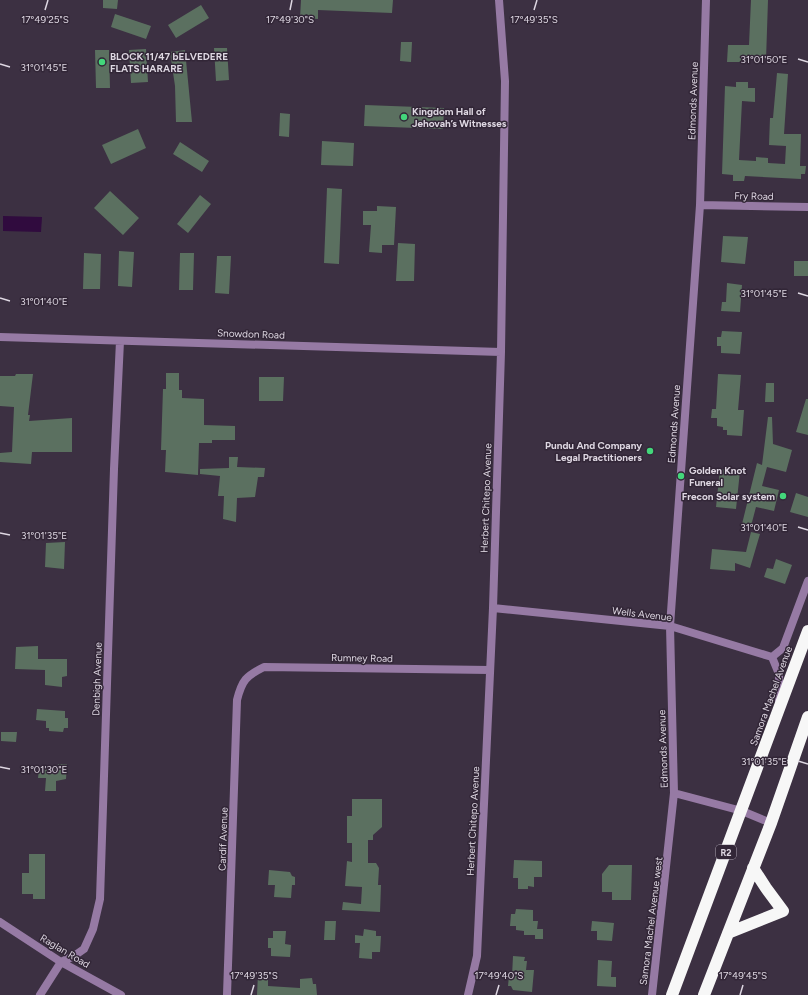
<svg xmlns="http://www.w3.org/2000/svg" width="808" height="995" viewBox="0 0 808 995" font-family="Figtree,sans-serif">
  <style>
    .water { fill: #300b3e }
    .building { fill: #5b7060 }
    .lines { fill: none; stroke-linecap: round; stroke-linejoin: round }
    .street { stroke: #967aa4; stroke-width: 8 }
    .highway { stroke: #f7f7f7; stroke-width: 12 }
    .ticks { fill: none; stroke: #ded7e2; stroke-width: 1.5 }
    .poi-dot { fill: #43d77b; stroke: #322637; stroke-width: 1.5 }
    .labels { text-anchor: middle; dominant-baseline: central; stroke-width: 3; stroke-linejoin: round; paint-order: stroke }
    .shield { fill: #322637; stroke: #aaa2af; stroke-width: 1 }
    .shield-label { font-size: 9px; font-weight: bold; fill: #ded7e2 }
    .poi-label { font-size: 10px; font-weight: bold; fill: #ded7e2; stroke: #322637; text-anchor: start }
    .street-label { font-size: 10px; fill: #ded7e2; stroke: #322637 }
    .ticks-label { font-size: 10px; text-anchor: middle; fill: #ded7e2; stroke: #322637; stroke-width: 3; stroke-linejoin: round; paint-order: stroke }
  </style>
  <rect width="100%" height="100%" fill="#3c3042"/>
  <!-- water -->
  <path class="water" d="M3 216 42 217 41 232 3 231Z"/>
  <!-- building -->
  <path class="building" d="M103 0H118L117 9 103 8Z
    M301 0H393L392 13 318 10V19L300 18Z
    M751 0H768L766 60 749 59V62H727L728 45H749Z
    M201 5 209 18 176 38 168 25Z
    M115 14 151 26 146 39 111 27Z
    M401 42H412L411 62 400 61Z
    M214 48H227L229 80 216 81Z
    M146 49 148 82 131 83 129 50Z
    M95 50H109L110 88H96Z
    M185 50 192 122H176L175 86 170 52Z
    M777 73 788 74 784 134H801L800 166H806L805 174H801V179L745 176 744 181H733V175L722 174 725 86 736 87V82H748V88H755V102L742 101 739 160 756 161V157L768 158V163L785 164 786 146 769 145 770 118H773Z
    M365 105 444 108 443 129 364 126Z
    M280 113 290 114 289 137 279 136Z
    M138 129 146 148 111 164 102 145Z
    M322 141 354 143 353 166 321 165Z
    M180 142 209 161 202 172 173 154Z
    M327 188 342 189 339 264 324 263Z
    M110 191 139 218 123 235 94 208Z
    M200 195 211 204 188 233 177 224Z
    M377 206 396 207 394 245H382V253L369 252 371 225H363V211H377Z
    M723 236 748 237 745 264 721 262Z
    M398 243 415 244 414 281H396Z
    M119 251 134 252 132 287 118 286Z
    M84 253 101 254 100 289H83Z
    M180 253H194L193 290H179Z
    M217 256H231L229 294 215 293Z
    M794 261H808V276H794Z
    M727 283 742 285 740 312 721 311 722 302H726Z
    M722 331 742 332 740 354 721 353V346H717V337H721Z
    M166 373H179V390H182V398L204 399V425L235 426V440H212V443H199L198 475 165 472 166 450H161L163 389H166Z
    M16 374H33L28 415H30L29 421 72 418V452H32L31 464 0 462V453L12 452 14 407 0 406V376H15Z
    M718 374 741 375 738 410H744L742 436 727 435V430H723V427L717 426V418H711L712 409H716Z
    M259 377H284L283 401H259Z
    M766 383H774V402H765Z
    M806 399H808V435L796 432Z
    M768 417H772L773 444 792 450 786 472 767 467 762 486 779 490 774 511 756 507 751 526 742 524 757 463 762 465Z
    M229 457H238L237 467 265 468 264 477H258L255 497 237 498 236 522 223 519 224 496H218L220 476 200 474V469L229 468Z
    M720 469 740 471 736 509 716 507Z
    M796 493 808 497V517L790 512Z
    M751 532 760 534 750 568 735 563V571L710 569 712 549 746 552Z
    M65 542 64 569 45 567 46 543Z
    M776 559 792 565 785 584 764 577 767 568 773 569Z
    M38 646V659H67V676L62 677V687L45 685V670L15 669 16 647Z
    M37 709 65 711V718H68V728H64L63 732 49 731V728H46V721L36 720Z
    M1 732H17L16 742 1 741Z
    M58 764H67L66 779 56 781V791H45L46 778H38L39 769 57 770Z
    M352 799H382V827L373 835V840H368V863H376L379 868 378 885H381L380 912 342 910 343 902 361 904 362 887 345 886 347 861 352 862V843H347V816H352Z
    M29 854H45V899H33V894H22V873H29Z
    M514 860 542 861V877H534V887L528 886V889H518V878H513Z
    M609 865H632L631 900H612V892H602V874Z
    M269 870 290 872 292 876 295 877V885H292L291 898 274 897 275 885H268Z
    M516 909 533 910V921H538L537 929H543V939H535V935H524V931L516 930V926H510L511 914H515Z
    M325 921H336L335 940H324Z
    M592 921 614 923 612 941 597 940V931H591Z
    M364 929 376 931V936H381L380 952H372V959L359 958 360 943H355V935L363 936Z
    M273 931H286L285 944 291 945 290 957 271 956V948H268V938H273Z
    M513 956 525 957 524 961H527L526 970H534L532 992 513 990 511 986H508L509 976H512Z
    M598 960 612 961 611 977H616V987L597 986Z
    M258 974H268V986L300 988V979L312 978 313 984H316L317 995H257Z"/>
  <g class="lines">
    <!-- street -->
    <path class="street" d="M700 205 808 207
      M0 337 501 352
      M493 608 670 626 772 657 783 648 808 581
      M772 657 779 674V701
      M674 793 742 811 771 823
      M0 922 61 962 121 995
      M40 995 61 962 74 956 84 949 93 929 100 899 114 469 120 341
      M227 995 237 700C242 680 246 676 264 667L490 670
      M468 995 477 956 493 608 501 352 505 81 499 0
      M652 995 674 793 670 626 700 205 706 0"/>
    <!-- highway -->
    <path class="highway" d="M728 933 783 911 766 888 753 868
      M672 995 808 631
      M704 995 771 823 808 717"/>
  </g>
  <!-- ticks -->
  <path class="ticks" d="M45 10 48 0M290 10 292 0M534 10 537 0M798 59 808 62M0 64 10 67M798 293 808 296M0 298 10 301M798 527 808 530M0 533 10 535M798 761 808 764M0 767 10 769M251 995 254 985M496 995 499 985M740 995 743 985"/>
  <!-- markers -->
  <g class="poi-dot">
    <circle cx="102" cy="62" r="4"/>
    <circle cx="404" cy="117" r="4"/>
    <circle cx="650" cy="451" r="4"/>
    <circle cx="681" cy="476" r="4"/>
    <circle cx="783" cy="496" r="4"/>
  </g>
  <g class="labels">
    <!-- shield labels -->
    <rect class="shield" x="716" y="845" width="20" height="14" rx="3"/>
    <g class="shield-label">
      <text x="726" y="852">R2</text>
    </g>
    <!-- poi labels -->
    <g class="poi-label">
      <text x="110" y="56">BLOCK 11/47 bELVEDERE<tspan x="110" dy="12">FLATS HARARE</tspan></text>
      <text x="412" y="111">Kingdom Hall of<tspan x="412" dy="12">Jehovah’s Witnesses</tspan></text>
      <text x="642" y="445" text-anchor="end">Pundu And Company<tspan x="642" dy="12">Legal Practitioners</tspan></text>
      <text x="689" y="470">Golden Knot<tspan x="689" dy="12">Funeral</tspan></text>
      <text x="775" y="496" text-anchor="end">Frecon Solar system</text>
    </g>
    <!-- street labels -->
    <g class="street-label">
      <text transform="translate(693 101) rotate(-88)">Edmonds Avenue</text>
      <text transform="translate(754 196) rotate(1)">Fry Road</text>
      <text transform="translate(251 334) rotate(2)">Snowdon Road</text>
      <text transform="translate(674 424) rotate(-86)">Edmonds Avenue</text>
      <text transform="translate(486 498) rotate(-88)">Herbert Chitepo Avenue</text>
      <text transform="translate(642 614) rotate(7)">Wells Avenue</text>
      <text transform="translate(362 658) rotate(1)">Rumney Road</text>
      <text transform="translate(97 679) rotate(-88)">Denbigh Avenue</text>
      <text transform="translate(771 696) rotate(-70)">Samora Machel Avenue</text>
      <text transform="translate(663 749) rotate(-92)">Edmonds Avenue</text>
      <text transform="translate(473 821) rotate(-87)">Herbert Chitepo Avenue</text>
      <text transform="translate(223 839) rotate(-88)">Cardif Avenue</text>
      <text transform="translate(651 921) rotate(-83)">Samora Machel Avenue west</text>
      <text transform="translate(65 951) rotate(31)">Raglan Road</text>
    </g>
  </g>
  <g class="ticks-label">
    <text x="45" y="23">17°49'25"S</text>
    <text x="290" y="23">17°49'30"S</text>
    <text x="534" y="23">17°49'35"S</text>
    <text x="764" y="63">31°01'50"E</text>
    <text x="44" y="71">31°01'45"E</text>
    <text x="764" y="297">31°01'45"E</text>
    <text x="44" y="305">31°01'40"E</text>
    <text x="764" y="531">31°01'40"E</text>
    <text x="44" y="539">31°01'35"E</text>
    <text x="764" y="765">31°01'35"E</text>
    <text x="44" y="773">31°01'30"E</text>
    <text x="254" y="979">17°49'35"S</text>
    <text x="499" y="979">17°49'40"S</text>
    <text x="743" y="979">17°49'45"S</text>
  </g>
</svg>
